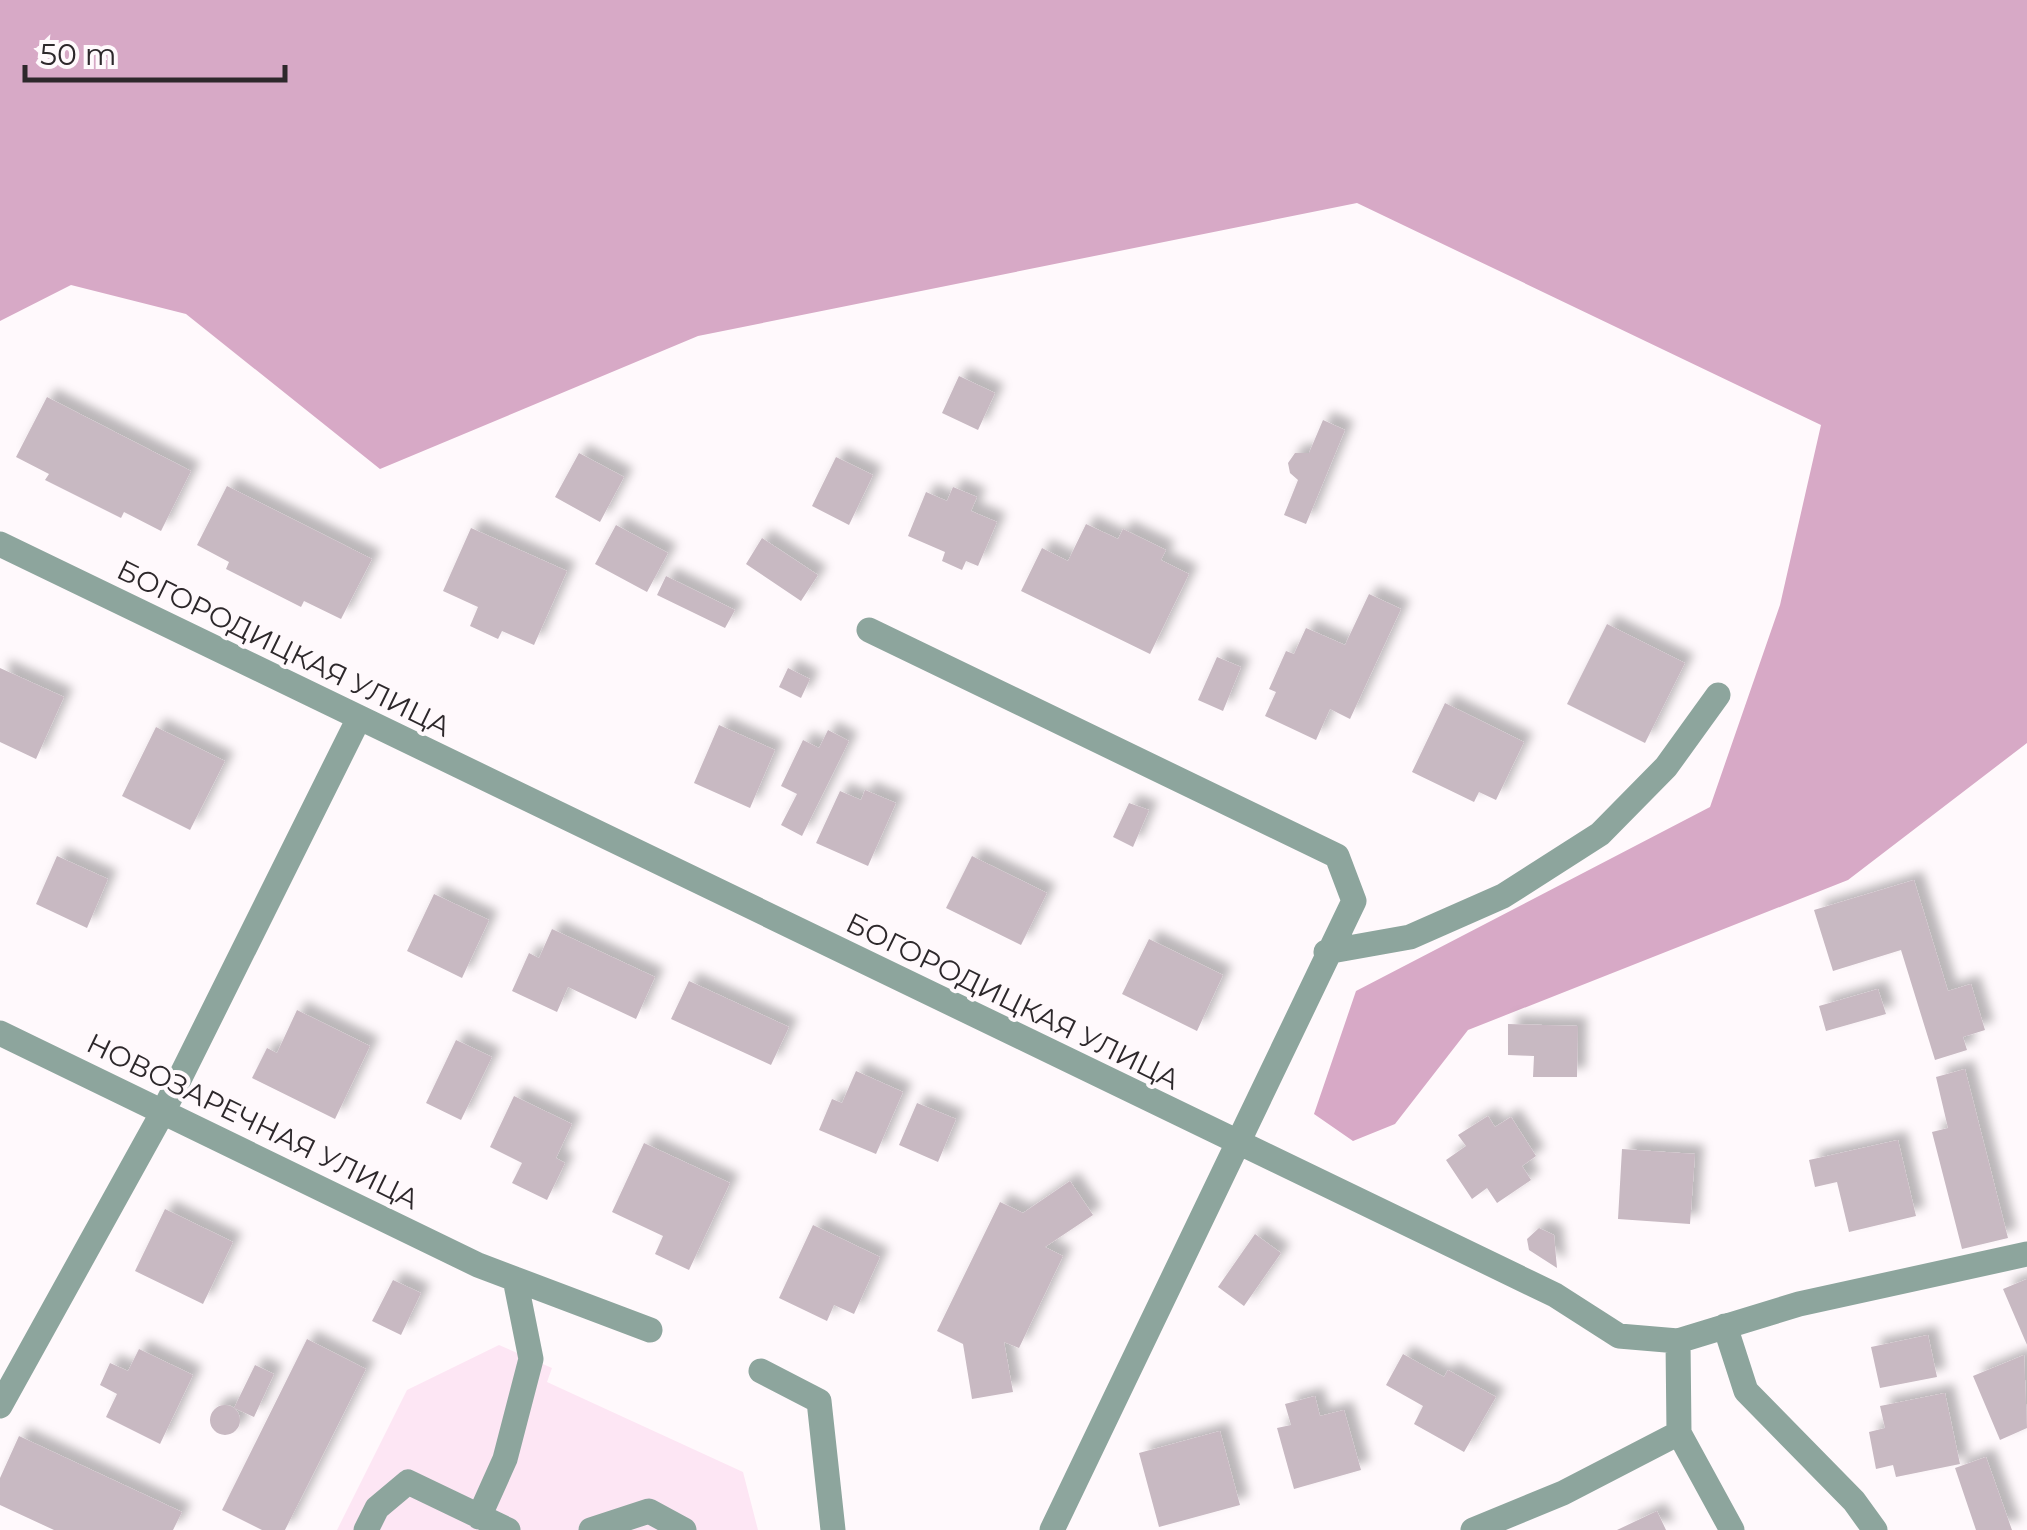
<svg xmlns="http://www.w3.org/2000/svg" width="2027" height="1530" viewBox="0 0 2027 1530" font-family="Montserrat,sans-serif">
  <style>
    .built { fill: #fde6f4 }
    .forest { fill: #d7a9c6 }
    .building { fill: #c8b9c2; filter: url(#shadow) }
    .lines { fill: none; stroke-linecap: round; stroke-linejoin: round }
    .minor { stroke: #8da59d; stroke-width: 25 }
    .labels { text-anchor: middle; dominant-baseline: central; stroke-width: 8; stroke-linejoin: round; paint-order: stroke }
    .street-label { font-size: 28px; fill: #2d282b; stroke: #fff9fc }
  </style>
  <defs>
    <filter id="shadow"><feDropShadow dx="9" dy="-9" stdDeviation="5" flood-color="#0004"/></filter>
  </defs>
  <rect width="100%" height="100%" fill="#fff9fc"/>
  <!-- built -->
  <path class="built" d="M499 1345 552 1368 547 1382 743 1472 758 1530H337L407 1390Z"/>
  <!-- forest -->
  <path class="forest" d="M0 0H2027V743L1848 880 1468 1030 1395 1124 1353 1141 1314 1114 1356 991 1710 807 1780 605 1821 425 1357 203 698 336 380 469 186 314 71 285 0 321Z"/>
  <!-- building -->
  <path class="building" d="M959 376 995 393 978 430 942 413Z
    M47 397 191 471 161 531 124 512 121 518 45 480 49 474 16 457Z
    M1323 420 1345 430 1306 524 1284 515 1298 480 1290 473 1288 463 1295 453H1309Z
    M579 453 624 477 600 522 555 497Z
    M836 457 873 475 849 525 812 506Z
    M227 486 372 559 341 619 304 601 301 607 226 569 229 562 197 545Z
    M953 487 977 497 971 511 997 522 978 566 966 561 962 570 942 561 945 552 908 536 926 492 947 501Z
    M1086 524 1118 539 1123 529 1166 550 1161 560 1189 574 1150 654 1021 591 1042 548 1068 561Z
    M616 525 668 553 647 592 595 564Z
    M471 528 567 571 534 645 502 631 498 639 470 626 478 607 443 591Z
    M762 538 818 575 801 601 746 564Z
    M666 576 735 610 725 628 657 595Z
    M1369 594 1401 609 1350 719 1330 709 1316 740 1265 716 1276 692 1269 689 1286 651 1294 654 1306 628 1345 645Z
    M1607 624 1685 663 1645 743 1567 704Z
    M1217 657 1241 667 1223 711 1198 700Z
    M0 668 64 697 36 759 0 742Z
    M788 668 810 679 801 698 779 687Z
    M1445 703 1524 742 1496 800 1479 792 1474 802 1412 772Z
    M719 725 775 750 750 808 694 783Z
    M156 727 225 761 190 830 122 796Z
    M828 730 849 741 802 836 781 825 797 794 781 786 803 740 819 748Z
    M865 790 896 803 868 866 816 843 840 791 861 800Z
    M1129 803 1149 810 1133 847 1113 837Z
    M57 856 108 879 87 928 36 904Z
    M972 856 1047 893 1021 945 946 908Z
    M1914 880 1948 991 1971 984 1985 1030 1963 1037 1967 1050 1935 1060 1901 950 1833 971 1814 910Z
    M434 894 489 920 462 978 407 951Z
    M552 929 655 977 636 1019 568 987 557 1012 512 991 529 953 539 958Z
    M1149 939 1223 975 1197 1031 1122 994Z
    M689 981 789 1027 771 1065 671 1019Z
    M1878 989 1886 1014 1826 1031 1819 1006Z
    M297 1010 370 1046 335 1119 252 1078 267 1048 277 1053Z
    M1508 1024 1578 1026 1577 1077H1533L1534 1056 1508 1055Z
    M456 1040 492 1057 461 1120 426 1103Z
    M1965 1069 2008 1238 1962 1249 1932 1132 1948 1128 1936 1077Z
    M856 1071 903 1092 876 1154 819 1130 832 1099 842 1103Z
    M514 1096 572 1124 556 1158 565 1163 547 1200 512 1183 522 1163 490 1147Z
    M917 1103 956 1119 938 1162 899 1145Z
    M1488 1116 1495 1127 1511 1117 1536 1156 1522 1166 1531 1180 1497 1203 1487 1188 1472 1199 1446 1160 1466 1146 1458 1135Z
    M1898 1140 1916 1216 1849 1232 1837 1182 1815 1187 1809 1160Z
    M644 1143 730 1183 689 1270 655 1254 663 1236 612 1212Z
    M1622 1149 1695 1154 1690 1224 1618 1219Z
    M1070 1181 1093 1215 1045 1247 1063 1256 1019 1348 1004 1342 1013 1392 972 1399 963 1344 937 1331 1000 1202 1023 1213Z
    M165 1209 233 1242 203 1304 135 1271Z
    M813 1225 880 1257 854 1314 834 1305 827 1321 779 1298Z
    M1539 1228 1554 1235 1557 1268 1529 1250 1527 1239Z
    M1255 1234 1281 1253 1244 1306 1218 1287Z
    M2027 1279V1345L2003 1289Z
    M393 1280 421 1293 401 1335 372 1321Z
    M1928 1335 1937 1377 1880 1388 1871 1347Z
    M307 1339 366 1369 285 1530H262L222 1510Z
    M139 1349 193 1375 160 1444 106 1417 117 1394 100 1385 110 1363 128 1371Z
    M1403 1354 1444 1377 1448 1370 1496 1397 1464 1452 1414 1424 1423 1406 1386 1385Z
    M2024 1355 2027 1428 2000 1440 1973 1376Z
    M255 1365 274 1374 254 1417 234 1408Z
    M1945 1393 1960 1464 1896 1477 1893 1465 1876 1469 1869 1432 1885 1428 1880 1406Z
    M1315 1396 1320 1416 1344 1410 1361 1470 1294 1489 1277 1428 1291 1425 1285 1404Z
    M210 1420a15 15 0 1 1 30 0a15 15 0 1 1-30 0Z
    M1220 1431 1240 1505 1159 1527 1139 1453Z
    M19 1436 182 1512 173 1530H54L0 1505V1478Z
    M1986 1457 2012 1530H1976L1955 1468Z
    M1657 1511 1666 1530H1617Z"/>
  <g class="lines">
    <!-- minor -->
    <path class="minor" d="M0 544 1555 1295 1619 1336 1678 1341 1799 1304 2027 1254
      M869 630 1337 856 1354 901 1052 1530
      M1326 952 1410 937 1503 896 1600 834 1666 767 1718 695
      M0 1033 478 1265 650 1330
      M1725 1326 1746 1391 1854 1501 1875 1530
      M761 1371 819 1401 833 1530
      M0 1406 164 1110 359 718
      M1679 1433 1732 1530
      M479 1517 505 1459 531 1359 515 1279
      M366 1530 377 1508 408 1482 508 1530
      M591 1530 649 1511 684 1530
      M1473 1530 1563 1493 1679 1433 1678 1341"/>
  </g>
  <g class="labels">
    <!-- street labels -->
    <g class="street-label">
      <text transform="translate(284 648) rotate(26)">БОГОРОДИЦКАЯ УЛИЦА</text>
      <text transform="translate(1013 1001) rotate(26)">БОГОРОДИЦКАЯ УЛИЦА</text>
      <text transform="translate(253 1121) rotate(26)">НОВОЗАРЕЧНАЯ УЛИЦА</text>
    </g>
  </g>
  <!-- scale -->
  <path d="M25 65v15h260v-15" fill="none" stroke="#2d282b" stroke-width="5"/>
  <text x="40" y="65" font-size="30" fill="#2d282b" stroke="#fff9fc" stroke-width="8" paint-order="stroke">50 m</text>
</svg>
